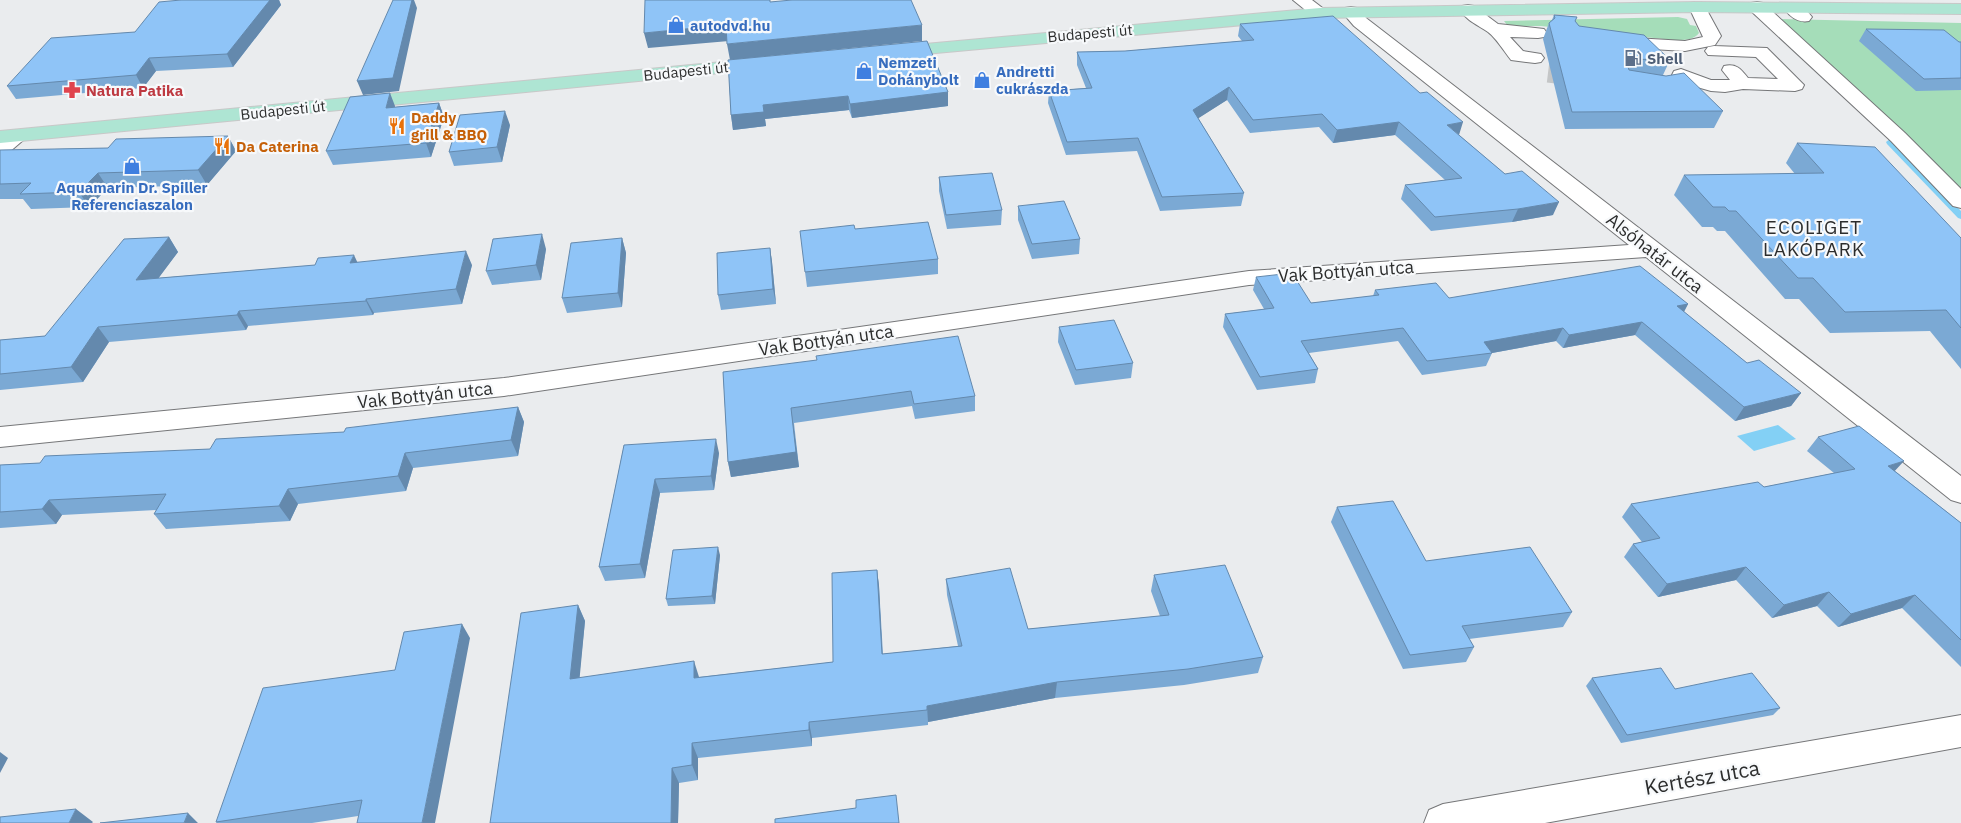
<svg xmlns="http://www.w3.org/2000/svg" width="1961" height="823" viewBox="0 0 1961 823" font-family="'IBM Plex Sans',sans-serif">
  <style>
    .green { fill: #a5ddb9 }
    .water { fill: #83d0f5 }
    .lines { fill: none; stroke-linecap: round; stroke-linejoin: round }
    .stream { fill: #83d0f5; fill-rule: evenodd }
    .minor-tunnel { stroke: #c4c6c7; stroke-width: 19; stroke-dasharray: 19 9; stroke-linecap: butt }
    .minor-casing { stroke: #757678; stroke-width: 2 }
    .major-casing { stroke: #c8c8c8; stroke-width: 2 }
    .minor { fill: #fff; fill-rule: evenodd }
    .major { fill: #aee5d3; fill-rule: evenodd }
    .wall { fill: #7ba9d4 }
    .shaded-wall { fill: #6489ad }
    .building { fill: #8fc4f7; stroke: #6489ad }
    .labels { text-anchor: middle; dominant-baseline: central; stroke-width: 4.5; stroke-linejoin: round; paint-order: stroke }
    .far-shop-label { font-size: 15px; font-weight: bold; fill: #366cbe; stroke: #f7f9fb; text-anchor: start }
    .far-street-label { font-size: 15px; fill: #2c2d2d; stroke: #f7f9fb }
    .far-service-label { font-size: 15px; font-weight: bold; fill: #4e5e75; stroke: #f7f9fb; text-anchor: start }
    .far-health-label { font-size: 15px; font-weight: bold; fill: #be3a42; stroke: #f7f9fb; text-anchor: start }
    .far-food-label { font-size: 15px; font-weight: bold; fill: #c56008; stroke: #f7f9fb; text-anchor: start }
    .street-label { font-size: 18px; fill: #2c2d2d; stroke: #f7f9fb }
    .neighbourhood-label { font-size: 19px; letter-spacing: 1px; fill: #2c2d2d; stroke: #f7f9fb }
    .near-street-label { font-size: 21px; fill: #2c2d2d; stroke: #f7f9fb }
  </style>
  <rect width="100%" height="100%" fill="#eaecee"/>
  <!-- green -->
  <path class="green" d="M1678 17 1687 19 1690 25 1696 26 1699 33C1693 41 1682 40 1673 40L1541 26H1508L1504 21Z
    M1780 19 1961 23V208Z"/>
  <!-- water -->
  <path class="water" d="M1778 425 1796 439 1754 451 1737 436Z"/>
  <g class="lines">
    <!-- stream -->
    <path class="stream" d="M1890 139 1893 140 1961 211V219L1958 218 1887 144 1886 142Z"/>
    <!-- minor-tunnel -->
    <path class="minor-tunnel" d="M1548 73 1589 78"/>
    <!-- minor casing -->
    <g class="minor-casing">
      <path id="minor" d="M1293 0H1312L1329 13 1326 17H1314Z
        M1697 2 1703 3 1721 36 1715 45 1685 51 1618 47 1612 46 1609 42 1612 38 1618 37 1685 41 1703 37 1689 7 1691 3Z
        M1757 2 1763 3 1905 133 1961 189V208L1953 206 1891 141 1751 11 1749 7 1751 3Z
        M1792 3C1800 5 1807 10 1812 17L1809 21C1798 23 1790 17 1784 8L1786 4Z
        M1468 5 1474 6 1498 24 1544 29 1547 33 1544 37 1538 38 1510 37 1523 51 1541 54 1544 58 1541 62 1535 63 1511 60C1504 51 1496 38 1488 32 1478 25 1467 21 1460 10L1462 6Z
        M1351 7 1357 8 1366 18 1961 476V503L1951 500 1646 257 1249 285 504 396 0 447V427L504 378 1249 271 1629 245 1354 26 1342 12 1345 8Z
        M1714 46 1767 48 1804 85 1802 89 1795 91 1743 89 1725 92 1711 91 1683 83 1674 79 1672 75 1674 71 1681 69 1711 80H1730L1722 70 1724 66C1736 63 1741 69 1748 78L1778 79 1756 57 1708 55 1705 51 1708 47Z
        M18 130 25 132 28 136 7 154 0 156V140L11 132Z
        M1961 715V747L1545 823H1424L1429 810 1443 804Z"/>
    </g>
    <!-- major casing -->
    <g class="major-casing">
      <path id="major" d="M1697 2 1961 4V14L1697 12 1320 18 892 57 886 56 883 52 886 48 892 47 1320 8Z
        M765 58 772 60 774 64 772 68 0 143V131Z"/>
    </g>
    <!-- minor -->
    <use href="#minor" class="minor"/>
    <!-- major -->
    <use href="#major" class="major"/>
  </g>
  <!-- wall -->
  <path class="wall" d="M181 0H279L281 5 233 67 156 71 143 88 16 99 7 86 135 32Z
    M1554 15 1577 17 1575 21 1579 26 1670 60 1663 75 1723 111 1714 128 1565 129 1543 39 1549 23 1552 20Z
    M1240 24 1459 135 1553 215 1512 222 1431 231 1401 199 1405 185 1445 180 1395 135 1333 143 1319 127 1250 133 1227 100 1198 118 1244 193 1241 206 1160 211 1137 151 1066 155 1048 103 1049 91 1086 88 1077 65V52L1125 51 1242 41 1238 36Z
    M1866 29 1961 42V90L1916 91 1859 41Z
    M728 60 948 92V106L852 118 849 110 765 119 766 126 733 130 731 115Z
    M439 103 444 117 431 157 333 165 326 151 395 106V107Z
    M510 125 502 162 454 166 449 152Z
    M228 136 236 151 207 185 108 188 89 207 31 209 23 199H0V150L108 148Z
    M1797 143 1961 238V369L1930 331 1830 333 1799 299H1785L1725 231H1717L1713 227H1702L1674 195 1684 175 1795 174 1786 163Z
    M939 177 1002 210 1001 225 947 229 939 191Z
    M1018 206 1080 239 1079 254 1032 259 1018 220Z
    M855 229 938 259V274L807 287 805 272Z
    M169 237 178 252 158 278 357 262 472 265 462 304 374 313 373 315 248 326 246 330 109 342 83 382 0 390V340L45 336Z
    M622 238 626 253 622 307 567 313 562 298Z
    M770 248 772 262 776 304 721 310 718 295Z
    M546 249 541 280 492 285 486 271Z
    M1256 277 1311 303 1373 296 1375 290 1449 298 1688 304 1684 312 1747 363 1801 393 1791 406 1735 421 1635 335 1563 348 1556 341 1492 353 1486 366 1422 375 1398 341 1309 353 1318 369 1315 383 1257 390 1223 327 1225 314 1264 309 1253 290Z
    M1059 327 1133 363 1131 378 1075 385 1058 342Z
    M723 372 975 396V411L915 419 912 406 794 423 799 467 731 477 728 462Z
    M518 407 524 422 518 456 413 468 406 491 298 504 290 521 166 529 154 514 156 510 62 515 56 524 0 528V465L40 463 210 449 344 432Z
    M1818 437 1895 471 1961 523V667L1902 608 1838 627 1817 606 1772 618 1736 580 1658 597 1624 557 1633 544 1642 542 1622 517 1631 504 1764 487 1834 473 1807 451Z
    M624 445 719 453 714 490 660 493 645 578 605 581 599 567Z
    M1337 507 1426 561 1572 612 1563 627 1469 639 1474 647 1466 662 1403 669 1331 522Z
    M720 555 715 604 668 606 666 599Z
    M877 570 879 586 883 654 958 646 947 595 946 579 1028 629 1160 616 1151 591 1154 575 1263 657 1258 673 1184 685 1055 698 928 722V725L812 738V746L698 758V780L679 783 678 823H490L578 605 585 621 579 678 699 677 833 662Z
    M470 638 358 816 312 823H217L216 822 395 670Z
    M1592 678 1675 689 1780 708 1773 715 1621 743 1586 686Z"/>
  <!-- shaded-wall -->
  <path class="shaded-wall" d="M270 0H279L281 5 233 67 227 54Z
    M412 0H414L417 8 399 91 363 95 357 81Z
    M726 25 729 41 648 48 644 33Z
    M922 25V41L730 60 727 44Z
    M149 58 156 71 143 88 136 75Z
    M1229 87 1227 100 1191 123 1193 110Z
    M948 92V106L852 118 850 104Z
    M390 93 395 106 392 122 386 108Z
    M848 96 849 110 765 119 766 126 733 130 731 115 763 105Z
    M439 103 444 117 431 157 426 143Z
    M505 111 510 125 502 162 497 147Z
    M1399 122 1395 135 1333 143 1337 130Z
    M1463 122 1459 135 1447 125Z
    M228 136 236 151 207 185 198 170Z
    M98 173 108 188 89 207 79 192Z
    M1559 202 1553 215 1512 222 1518 209Z
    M542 234 546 249 541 280 536 265Z
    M169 237 178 252 146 295 136 280Z
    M622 238 626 253 622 307 618 293Z
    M770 248 772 262 776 304 773 289Z
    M466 251 472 265 462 304 456 289Z
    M354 255 361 270 350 263Z
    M366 299 374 313 373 315 366 301Z
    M1688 304 1681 317 1677 306Z
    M239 311 248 326 246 330 237 315Z
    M1642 322 1635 335 1563 348 1569 335Z
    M98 327 109 342 83 382 71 367Z
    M1563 328 1556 341 1492 353 1484 342Z
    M1801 393 1791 406 1735 421 1744 407Z
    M518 407 524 422 518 456 511 440Z
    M791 408 799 467 731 477 728 462Z
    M716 439 719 453 714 490 711 476Z
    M405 453 413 468 406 491 398 476Z
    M1904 461 1892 474 1888 466Z
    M655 479 660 493 645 578 640 564Z
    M288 489 298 504 290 521 279 506Z
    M49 500 62 515 56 524 42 509Z
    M718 547 720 555 715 604 712 596Z
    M1746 567 1736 580 1658 597 1667 584Z
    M877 570 879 586 883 670 882 654Z
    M1829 592 1817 606 1772 618 1784 605Z
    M1915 595 1902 608 1838 627 1851 614Z
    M578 605 585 621 578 695 570 679Z
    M462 624 470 638 435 823H422Z
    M694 661 699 677 694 678Z
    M1057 682 1055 698 928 722 927 706Z
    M809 722 812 738V746L809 730Z
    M692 743 698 758V780L692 765Z
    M0 752 8 758 0 773Z
    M672 768 679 783 678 823H671Z
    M76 809 93 822 92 823H69Z
    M188 813 198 823H184Z"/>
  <!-- building -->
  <path class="building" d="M181 0H270L227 54 149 58 136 75 7 86 51 38 135 32 159 2Z
    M393 0H412L393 78 357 81Z
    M645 0H770V2L792 0H911L922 25 727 44 726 25 644 33Z
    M1554 15 1577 17 1575 21 1579 26 1644 35 1670 60 1630 59 1627 64 1629 70 1666 76 1684 73 1723 111 1572 112 1549 23 1555 18Z
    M1333 16 1420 93 1427 92 1463 122 1447 125 1505 174 1522 171 1559 202 1518 209 1435 217 1405 185 1462 178 1399 122 1337 130 1322 114 1253 120 1229 87 1193 110 1244 193 1162 197 1138 138 1067 142 1049 91 1092 88 1077 52 1125 51 1254 40 1240 24Z
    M1866 29 1944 30 1959 42H1961V78L1924 79Z
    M927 41 948 92 850 104 848 96 763 105 764 112 731 115 728 60Z
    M390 93 386 108 439 103 426 143 326 151 350 97Z
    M505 111 497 147 449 152 460 115Z
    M228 136 198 170 98 173 79 192 20 194 31 183 0 184V150L108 148 116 139Z
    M1797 143 1875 147 1961 238V328L1946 310 1845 312 1813 278H1798L1736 211H1729L1725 207H1713L1684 175 1824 173Z
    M992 173 1002 210 946 215 939 177Z
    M1064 201 1080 239 1032 244 1018 206Z
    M928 222 938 259 805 272 800 231 854 225 855 229Z
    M542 234 536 265 486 271 493 239Z
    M169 237 136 280 315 265 318 258 354 255 350 263 466 251 456 289 366 299V301L239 311 237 315 98 327 71 367 0 374V340L45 336 124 239Z
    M622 238 618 293 562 298 571 243Z
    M770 248 773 289 718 295 717 253Z
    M1640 266 1688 304 1677 306 1747 363 1759 360 1801 393 1744 407 1642 322 1569 335 1563 328 1484 342 1492 353 1427 361 1403 328 1301 341 1318 369 1260 377 1225 314 1274 308 1256 277 1292 273 1311 303 1379 295 1375 290 1436 283 1449 298Z
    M1114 320 1133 363 1076 370 1059 327Z
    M958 336 975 396 914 404 911 391 791 408 796 452 728 462 723 372 817 360 816 356Z
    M518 407 511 440 405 453 398 476 288 489 279 506 154 514 166 494 49 500 42 509 0 512V465L40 463 45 456 210 449 216 439 344 432 346 428Z
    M1859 426 1904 461 1888 466 1961 523V640L1915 595 1851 614 1829 592 1784 605 1746 567 1667 584 1633 544 1660 538 1631 504 1758 482 1764 487 1855 469 1818 437Z
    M716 439 711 476 655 479 640 564 599 567 624 445Z
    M1393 501 1426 561 1530 547 1572 612 1462 626 1474 647 1410 655 1337 507Z
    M718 547 712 596 666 599 673 550Z
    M1225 565 1263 657 1188 669 1057 682 927 706V710L809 722V730L692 743V765L672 768 671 823H490L521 613 578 605 570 679 694 661V678L833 662 832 573 877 570 882 654 962 646 946 579 1010 568 1028 629 1169 615 1154 575Z
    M462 624 422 823H357L362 800 216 822 263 688 395 670 404 632Z
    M1661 668 1675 689 1752 673 1780 708 1627 735 1592 678Z
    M896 795 899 823H775V819L856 808V800Z
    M76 809 69 823H0V817Z
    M188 813 184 823H100Z"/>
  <!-- icons -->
  <defs>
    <g id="shop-bare" transform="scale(1.35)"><path d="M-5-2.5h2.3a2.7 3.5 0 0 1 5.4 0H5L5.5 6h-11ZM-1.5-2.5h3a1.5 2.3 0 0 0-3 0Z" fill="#3f7fe0" stroke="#f7f9fb" stroke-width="2.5" paint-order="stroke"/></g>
    <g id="fuel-bare" transform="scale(1.35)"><path d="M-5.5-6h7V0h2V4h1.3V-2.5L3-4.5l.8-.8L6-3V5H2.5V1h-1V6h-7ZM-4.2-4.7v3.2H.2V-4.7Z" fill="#5c6f8a" stroke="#f7f9fb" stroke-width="2.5" paint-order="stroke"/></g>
    <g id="pharmacy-bare" transform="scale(1.35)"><path d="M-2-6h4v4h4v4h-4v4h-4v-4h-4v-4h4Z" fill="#e0444e" stroke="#f7f9fb" stroke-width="2.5" paint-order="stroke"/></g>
    <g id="restaurant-bare" transform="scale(1.35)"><path d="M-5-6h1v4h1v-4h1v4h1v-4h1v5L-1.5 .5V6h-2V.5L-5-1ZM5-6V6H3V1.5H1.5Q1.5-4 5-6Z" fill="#e8710a" stroke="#f7f9fb" stroke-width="2.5" paint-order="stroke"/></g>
  </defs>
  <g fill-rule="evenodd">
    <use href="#shop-bare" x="676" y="25"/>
    <use href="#fuel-bare" x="1633" y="58"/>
    <use href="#shop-bare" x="864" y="71"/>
    <use href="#shop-bare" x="982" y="80"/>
    <use href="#pharmacy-bare" x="72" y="90"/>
    <use href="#restaurant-bare" x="397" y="126"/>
    <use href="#restaurant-bare" x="222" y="146"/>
    <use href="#shop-bare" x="132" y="166"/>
  </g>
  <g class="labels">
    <!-- far-shop labels -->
    <g class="far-shop-label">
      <text x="690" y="25">autodvd.hu</text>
      <text x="878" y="62">Nemzeti<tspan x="878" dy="17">Dohánybolt</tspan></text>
      <text x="996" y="71">Andretti<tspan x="996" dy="17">cukrászda</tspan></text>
      <text x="132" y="187" text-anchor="middle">Aquamarin Dr. Spiller<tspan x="132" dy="17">Referenciaszalon</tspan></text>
    </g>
    <!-- far-street labels -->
    <g class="far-street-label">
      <text transform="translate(1090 33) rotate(-5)">Budapesti út</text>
      <text transform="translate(686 71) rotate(-6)">Budapesti út</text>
      <text transform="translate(283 110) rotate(-6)">Budapesti út</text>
    </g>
    <!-- far-service labels -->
    <g class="far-service-label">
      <text x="1647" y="58">Shell</text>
    </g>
    <!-- far-health labels -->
    <g class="far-health-label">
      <text x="86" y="90">Natura Patika</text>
    </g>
    <!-- far-food labels -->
    <g class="far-food-label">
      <text x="411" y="117">Daddy<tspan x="411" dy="17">grill &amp; BBQ</tspan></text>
      <text x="236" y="146">Da Caterina</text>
    </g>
    <!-- street labels -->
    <g class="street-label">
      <text transform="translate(1655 253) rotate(38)">Alsóhatár utca</text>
      <text transform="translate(1346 271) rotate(-4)">Vak Bottyán utca</text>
      <text transform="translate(826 340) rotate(-8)">Vak Bottyán utca</text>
      <text transform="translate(425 395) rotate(-6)">Vak Bottyán utca</text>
    </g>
    <!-- neighbourhood labels -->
    <g class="neighbourhood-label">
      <text x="1814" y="227">ECOLIGET<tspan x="1814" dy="22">LAKÓPARK</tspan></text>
    </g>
    <!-- near-street labels -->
    <g class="near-street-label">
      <text transform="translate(1702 777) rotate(-10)">Kertész utca</text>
    </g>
  </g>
</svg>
